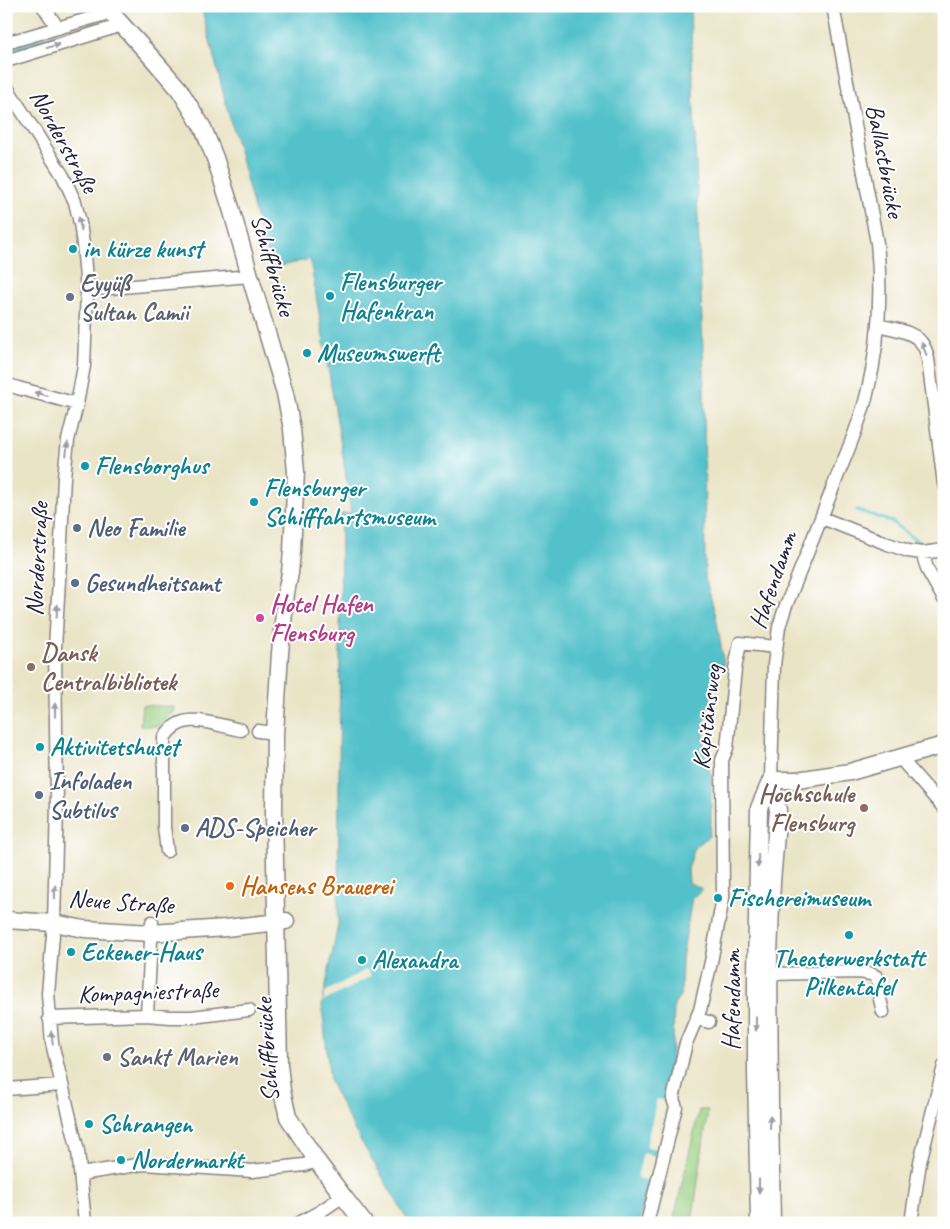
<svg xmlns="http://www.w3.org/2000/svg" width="950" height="1229" viewBox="0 0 950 1229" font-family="Caveat,sans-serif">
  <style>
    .green { fill: #98ce80; stroke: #5d785e }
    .water { fill: #53c1ca; stroke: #3a7282 }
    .pier { fill: #eae4c6 }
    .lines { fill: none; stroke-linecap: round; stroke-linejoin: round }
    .stream { stroke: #53c1ca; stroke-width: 3 }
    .minor-casing { stroke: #868380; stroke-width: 15 }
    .major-casing { stroke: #868380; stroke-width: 19 }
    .minor { stroke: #fff; stroke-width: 12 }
    .major { stroke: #fff; stroke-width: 16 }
    .oneway { fill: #9c9ca7 }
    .culture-dot { fill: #0f9aa8; stroke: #fff; stroke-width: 2 }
    .worship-dot { fill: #6b7280; stroke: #fff; stroke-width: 2 }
    .service-dot { fill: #5c6f8a; stroke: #fff; stroke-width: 2 }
    .hotel-dot { fill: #d1479c; stroke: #fff; stroke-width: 2 }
    .education-dot { fill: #8d6e63; stroke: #fff; stroke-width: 2 }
    .food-dot { fill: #e8710a; stroke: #fff; stroke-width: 2 }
    .labels { text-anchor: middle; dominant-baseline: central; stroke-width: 4; stroke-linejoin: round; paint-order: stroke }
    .street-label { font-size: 25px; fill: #22223b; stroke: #fff }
    .culture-label { font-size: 25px; font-weight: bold; fill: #0d838f; stroke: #fff; text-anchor: start }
    .worship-label { font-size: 25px; font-weight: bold; fill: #5b616d; stroke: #fff; text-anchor: start }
    .service-label { font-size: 25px; font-weight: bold; fill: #4e5e75; stroke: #fff; text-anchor: start }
    .hotel-label { font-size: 25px; font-weight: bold; fill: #b23c85; stroke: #fff; text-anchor: start }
    .education-label { font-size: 25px; font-weight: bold; fill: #785e54; stroke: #fff; text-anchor: start }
    .food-label { font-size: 25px; font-weight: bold; fill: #c56008; stroke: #fff; text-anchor: start }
  </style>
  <rect width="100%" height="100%" fill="#fff"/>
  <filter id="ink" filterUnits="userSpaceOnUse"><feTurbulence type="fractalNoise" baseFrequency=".02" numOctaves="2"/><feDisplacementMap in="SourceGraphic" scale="10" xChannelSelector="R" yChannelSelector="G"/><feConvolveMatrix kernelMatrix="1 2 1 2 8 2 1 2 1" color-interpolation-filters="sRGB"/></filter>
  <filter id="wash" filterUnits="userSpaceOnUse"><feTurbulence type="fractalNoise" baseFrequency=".0096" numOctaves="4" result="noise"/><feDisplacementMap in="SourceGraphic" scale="20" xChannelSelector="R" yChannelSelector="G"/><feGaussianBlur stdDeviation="1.12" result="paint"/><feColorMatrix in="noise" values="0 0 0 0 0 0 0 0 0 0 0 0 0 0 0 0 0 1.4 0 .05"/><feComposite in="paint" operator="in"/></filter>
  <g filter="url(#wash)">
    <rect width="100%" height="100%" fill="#eae4c6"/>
    <!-- green -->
    <path class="green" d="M142 705 174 707V711L158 726H140Z
      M699 1110H708L692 1223H673Z"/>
    <!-- water -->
    <path class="water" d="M201 6H690L704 376 705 578 716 616 724 665 719 667 704 723V751L711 775V821L709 836 695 846 688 869 689 883 702 889 700 893 692 897 682 958 681 994 674 1004 673 1040 667 1101 639 1223H410L406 1217 355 1131 330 1082 322 1005 338 925 341 514 351 513 344 463 310 259 272 268 255 213 238 147 233 131Z
      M96 23 97 27 12 51 11 47Z"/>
    <!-- pier -->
    <path class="pier" d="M367 969 371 976 323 1002 325 992Z
      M657 1099 667 1101 657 1149 646 1147Z
      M643 1153 655 1156 649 1181 637 1178Z"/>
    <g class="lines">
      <!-- stream -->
      <path class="stream" d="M857 510 892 522 920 543
        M943 572 944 573"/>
    </g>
  </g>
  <g filter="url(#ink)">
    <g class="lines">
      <!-- minor casing -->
      <g class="minor-casing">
        <path id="minor" d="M43 6 58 28
          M6 43 102 15
          M6 61 122 25
          M6 86 63 176 75 202 80 223 83 244 87 290 84 366 77 404 68 440 64 477 60 563 55 648 57 805 54 923 48 994 52 1043 78 1151 85 1223
          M87 290 250 276
          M878 325C893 329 917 331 924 347 926 350 927 355 928 359L944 484
          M6 384 18 388 77 404
          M822 518 885 543 908 551 922 553 944 550
          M922 553 928 571 944 599
          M258 731 275 733
          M900 758 944 808
          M771 780 774 665 779 627 785 608C803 564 820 521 837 477 848 450 860 423 867 394 879 345 882 293 877 243L833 6
          M167 851 164 827V738C182 708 214 725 241 730
          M769 974 860 972 871 974 877 977 879 986 880 999 883 1012
          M147 1015 152 922
          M49 1018 147 1015 170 1017H192L249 1010
          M696 1019 709 1022
          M6 1089 62 1085
          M81 1174 143 1164 252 1171 304 1165 317 1161
          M299 1223 321 1211 343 1196
          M647 1223 676 1107 673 1099 686 1043 700 1010 711 962 723 898 722 760 727 748 735 669 740 643 775 647
          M911 1223 920 1162 944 1066"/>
      </g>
      <!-- major casing -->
      <g class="major-casing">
        <path id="major" d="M105 6 153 59 179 89 203 128 215 158 231 208 250 276 285 393 292 429 296 472 292 551 290 573 286 593 280 653 275 733 274 812 279 1065 282 1091 288 1117 317 1161 343 1196 364 1223
          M771 780 778 810 772 882 769 955 770 1110 772 1223
          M771 780H797L850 772 944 745
          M6 920 54 923 84 929 151 933 226 928 286 921
          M759 1223 756 1070V974L759 808 771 780"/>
      </g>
      <!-- minor -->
      <use href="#minor" class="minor"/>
      <!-- major -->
      <use href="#major" class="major"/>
    </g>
    <!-- one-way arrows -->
    <defs><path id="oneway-solid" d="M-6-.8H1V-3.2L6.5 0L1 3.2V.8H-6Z" transform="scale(1.25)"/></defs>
    <g class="oneway">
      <use href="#oneway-solid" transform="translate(53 46) rotate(-17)"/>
      <use href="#oneway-solid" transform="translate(80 224) rotate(-100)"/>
      <use href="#oneway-solid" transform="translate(924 349) rotate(-112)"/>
      <use href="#oneway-solid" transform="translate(41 394) rotate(-165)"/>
      <use href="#oneway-solid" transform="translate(67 449) rotate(-84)"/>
      <use href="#oneway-solid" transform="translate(57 611) rotate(-86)"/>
      <use href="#oneway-solid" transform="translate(55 710) rotate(-91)"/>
      <use href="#oneway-solid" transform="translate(758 861) rotate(91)"/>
      <use href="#oneway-solid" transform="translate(55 892) rotate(-89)"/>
      <use href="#oneway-solid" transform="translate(756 1024) rotate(90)"/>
      <use href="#oneway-solid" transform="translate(52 1038) rotate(-97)"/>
      <use href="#oneway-solid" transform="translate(770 1122) rotate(-91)"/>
      <use href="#oneway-solid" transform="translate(759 1186) rotate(90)"/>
    </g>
  </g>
  <!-- markers -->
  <g class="culture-dot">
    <circle cx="73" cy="249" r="5"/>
    <circle cx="330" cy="296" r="5"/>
    <circle cx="307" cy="353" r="5"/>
    <circle cx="85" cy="466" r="5"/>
    <circle cx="254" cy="502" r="5"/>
    <circle cx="40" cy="747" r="5"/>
    <circle cx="718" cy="898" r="5"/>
    <circle cx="849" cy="935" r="5"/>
    <circle cx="71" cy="952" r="5"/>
    <circle cx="362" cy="960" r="5"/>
    <circle cx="89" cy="1124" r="5"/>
    <circle cx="121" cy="1160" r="5"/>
  </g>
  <g class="worship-dot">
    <circle cx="70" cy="297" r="5"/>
    <circle cx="107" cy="1057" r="5"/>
  </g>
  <g class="service-dot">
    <circle cx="77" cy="528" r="5"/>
    <circle cx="75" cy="583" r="5"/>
    <circle cx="39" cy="795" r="5"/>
    <circle cx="185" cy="828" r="5"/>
  </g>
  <circle class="hotel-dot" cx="260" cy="618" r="5"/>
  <g class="education-dot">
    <circle cx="31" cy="667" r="5"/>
    <circle cx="864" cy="808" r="5"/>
  </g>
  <circle class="food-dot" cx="230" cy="886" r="5"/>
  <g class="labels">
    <!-- street labels -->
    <g class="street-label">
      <text transform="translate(64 141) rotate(61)">Norderstraße</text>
      <text transform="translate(885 161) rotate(79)">Ballastbrücke</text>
      <text transform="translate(273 265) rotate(74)">Schiffbrücke</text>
      <text transform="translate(37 559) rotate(-87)">Norderstraße</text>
      <text transform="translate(773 580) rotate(-71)">Hafendamm</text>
      <text transform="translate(707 717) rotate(-83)">Kapitänsweg</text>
      <text transform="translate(121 902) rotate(4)">Neue Straße</text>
      <text transform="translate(148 992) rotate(-2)">Kompagniestraße</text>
      <text transform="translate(732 1000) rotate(-90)">Hafendamm</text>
      <text transform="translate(267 1050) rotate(-94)">Schiffbrücke</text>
    </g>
    <!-- culture labels -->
    <g class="culture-label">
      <text x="83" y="249">in kürze kunst</text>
      <text x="340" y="282">Flensburger<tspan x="340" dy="29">Hafenkran</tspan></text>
      <text x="317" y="353">Museumswerft</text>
      <text x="95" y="466">Flensborghus</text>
      <text x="264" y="488">Flensburger<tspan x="264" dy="29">Schifffahrtsmuseum</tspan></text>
      <text x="50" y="747">Aktivitetshuset</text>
      <text x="728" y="898">Fischereimuseum</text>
      <text x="81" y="952">Eckener-Haus</text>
      <text x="849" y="958" text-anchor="middle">Theaterwerkstatt<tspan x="849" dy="29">Pilkentafel</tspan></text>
      <text x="372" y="960">Alexandra</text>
      <text x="99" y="1124">Schrangen</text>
      <text x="131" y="1160">Nordermarkt</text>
    </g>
    <!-- worship labels -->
    <g class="worship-label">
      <text x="80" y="283">Eyyüß<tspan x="80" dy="29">Sultan Camii</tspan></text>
      <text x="117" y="1057">Sankt Marien</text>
    </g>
    <!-- service labels -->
    <g class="service-label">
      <text x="87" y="528">Neo Familie</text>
      <text x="85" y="583">Gesundheitsamt</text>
      <text x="49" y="781">Infoladen<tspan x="49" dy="29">Subtilus</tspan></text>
      <text x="195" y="828">ADS-Speicher</text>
    </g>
    <!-- hotel labels -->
    <g class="hotel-label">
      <text x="270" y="604">Hotel Hafen<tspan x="270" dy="29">Flensburg</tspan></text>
    </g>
    <!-- education labels -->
    <g class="education-label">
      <text x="41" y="653">Dansk<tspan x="41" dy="29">Centralbibliotek</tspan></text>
      <text x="854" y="794" text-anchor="end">Hochschule<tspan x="854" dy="29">Flensburg</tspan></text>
    </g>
    <!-- food labels -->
    <g class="food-label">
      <text x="240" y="886">Hansens Brauerei</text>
    </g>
  </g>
  <!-- margin -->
  <rect width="950" height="1229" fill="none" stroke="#fff" stroke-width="25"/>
</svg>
